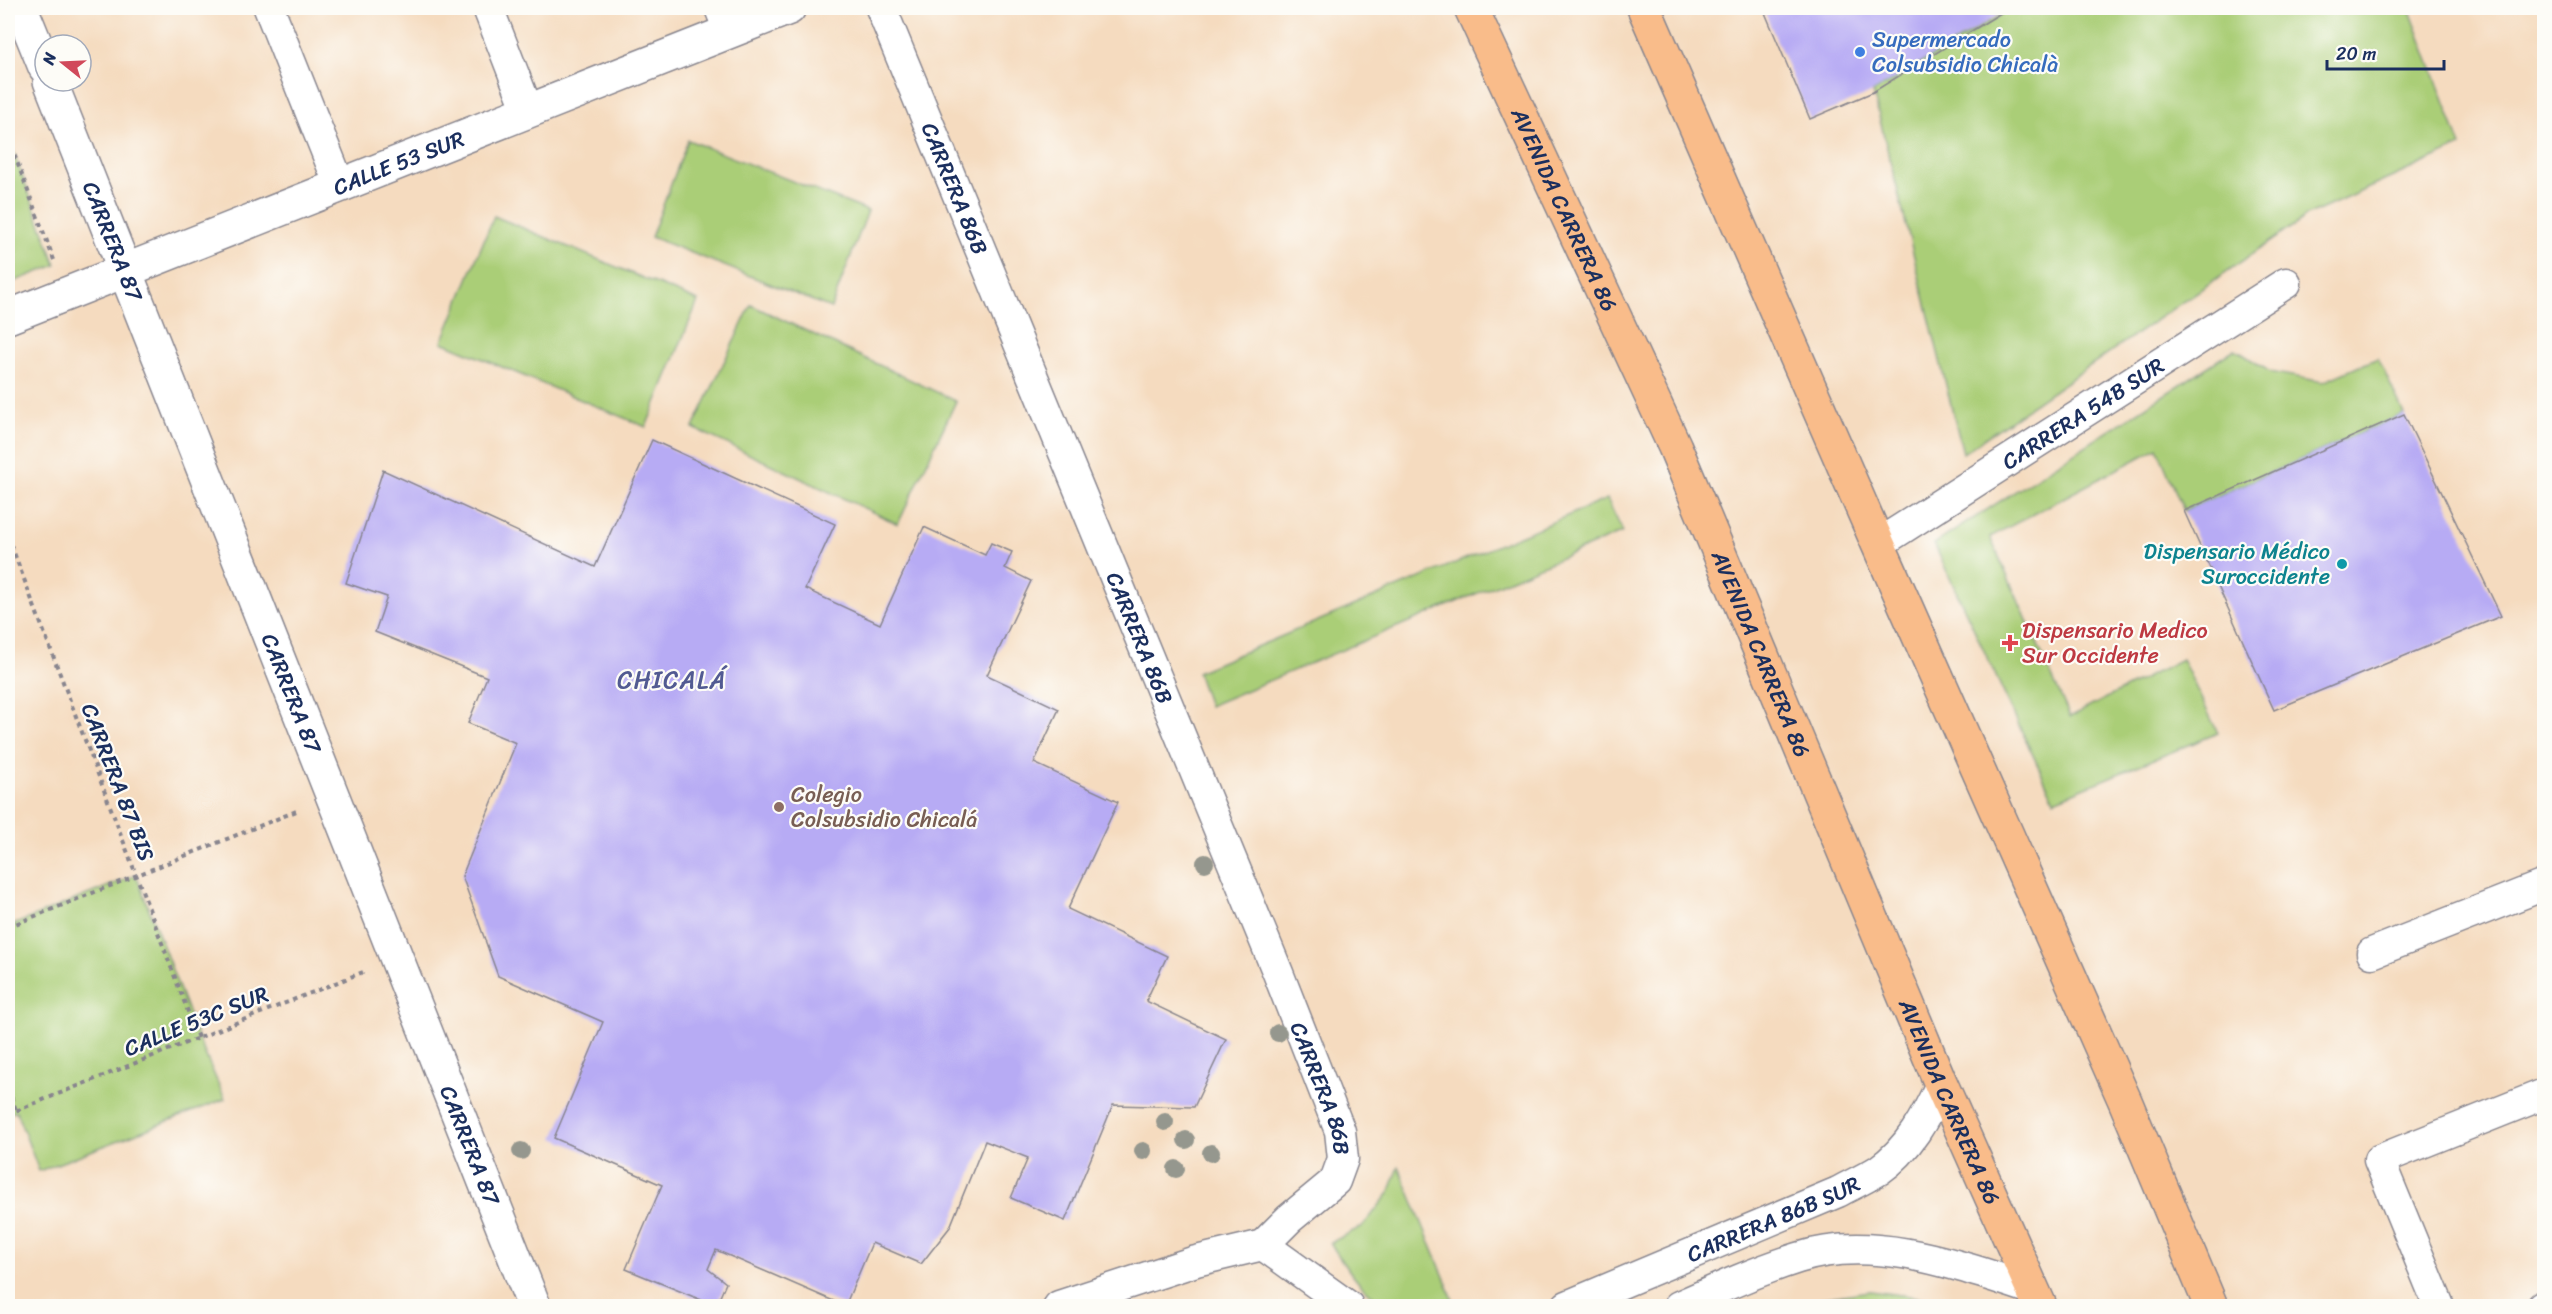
<svg xmlns="http://www.w3.org/2000/svg" width="2552" height="1314" viewBox="0 0 2552 1314" font-family="Sriracha,sans-serif">
  <style>
    .green { fill: #aace77; stroke: #627e6a; stroke-width: 1.5 }
    .building { fill: #b7abf4 }
    .lines { fill: none; stroke-linecap: round; stroke-linejoin: round }
    .minor-casing { stroke: #88858e; stroke-width: 33 }
    .tertiary-casing { stroke: #88858e; stroke-width: 36 }
    .primary-casing { stroke: #88858e; stroke-width: 36 }
    .path { stroke: #88858e; stroke-width: 4; stroke-dasharray: 4.5 4.5; stroke-linecap: butt }
    .minor { stroke: #fff; stroke-width: 30 }
    .tertiary { stroke: #fff; stroke-width: 33 }
    .primary { stroke: #f9bc8a; stroke-width: 33 }
    .tree { fill: #95978e }
    .shop-dot { fill: #3f7fe0; stroke: #fdfcf7; stroke-width: 2 }
    .culture-dot { fill: #0f9aa8; stroke: #fdfcf7; stroke-width: 2 }
    .health-dot { fill: #e0444e; stroke: #fdfcf7; stroke-width: 2 }
    .education-dot { fill: #8d6e63; stroke: #fdfcf7; stroke-width: 2 }
    .labels { text-anchor: middle; dominant-baseline: central; stroke-width: 4.5; stroke-linejoin: round; paint-order: stroke }
    .shop-label { font-size: 22px; fill: #366cbe; stroke: #fdfcf7; text-anchor: start }
    .street-label { font-size: 22px; fill: #1b2f5e; stroke: #fdfcf7 }
    .culture-label { font-size: 22px; fill: #0d838f; stroke: #fdfcf7; text-anchor: end }
    .health-label { font-size: 22px; fill: #be3a42; stroke: #fdfcf7; text-anchor: start }
    .education-label { font-size: 22px; fill: #785e54; stroke: #fdfcf7; text-anchor: start }
    .neighbourhood-label { font-size: 24px; letter-spacing: 1.5px; fill: #525a92; stroke: #fdfcf7 }
  </style>
  <rect width="100%" height="100%" fill="#fdfcf7"/>
  <filter id="ink" filterUnits="userSpaceOnUse"><feTurbulence type="fractalNoise" baseFrequency=".0167" numOctaves="2"/><feDisplacementMap in="SourceGraphic" scale="12" xChannelSelector="R" yChannelSelector="G"/><feConvolveMatrix kernelMatrix="1 2 1 2 8 2 1 2 1" color-interpolation-filters="sRGB"/></filter>
  <filter id="wash" filterUnits="userSpaceOnUse"><feTurbulence type="fractalNoise" baseFrequency=".008" numOctaves="4" result="noise"/><feDisplacementMap in="SourceGraphic" scale="24" xChannelSelector="R" yChannelSelector="G"/><feGaussianBlur stdDeviation="1.35" result="paint"/><feColorMatrix in="noise" values="0 0 0 0 0 0 0 0 0 0 0 0 0 0 0 0 0 1.4 0 .05"/><feComposite in="paint" operator="in"/></filter>
  <g filter="url(#wash)">
    <rect width="100%" height="100%" fill="#f5dbbf"/>
    <!-- green -->
    <path class="green" d="M2012 8H2409L2461 146 2309 215 1963 453 1873 92Z
      M8 138 56 265 8 284Z
      M688 140 868 211 831 308 651 237Z
      M494 216 698 301 646 427 442 342Z
      M751 305 956 401 898 524 693 428Z
      M2235 349 2270 372 2323 382 2378 358 2404 414 2184 511 2157 448 1990 537 2070 717 2182 659 2218 733 2054 800 1934 544Z
      M1607 499 1623 532 1209 706 1197 672Z
      M136 875 198 1038 225 1099 39 1171 16 1111 8 1114V927Z
      M1399 1167 1449 1289 1455 1306H1394C1364 1299 1347 1267 1330 1243L1363 1226 1389 1193Z
      M1870 1291 1986 1306H1780L1790 1303Z"/>
    <g id="blocks">
      <!-- building -->
      <path class="building" d="M1763 8H2002L2004 11 1873 92 1810 119Z
        M2404 414 2501 616 2274 710 2184 511Z
        M652 440 835 524 805 589 880 624 924 527 985 555 991 543 1012 552 1005 568 1031 581 987 675 1059 709 1034 763 1118 802 1068 909 1167 956 1146 1001 1226 1039 1194 1107 1113 1105 1065 1221 1011 1198 1028 1158 985 1141 950 1227 921 1264 872 1243 845 1306 716 1250 708 1269 726 1283 716 1306 626 1269 662 1185 554 1138 603 1022 498 976 462 876 516 743 468 723 487 677 375 632 387 597 346 583 383 470 595 567Z"/>
    </g>
  </g>
  <g filter="url(#ink)">
    <use href="#blocks" fill-opacity="0" stroke="#88858e" stroke-width="1.5"/>
    <g class="lines">
      <!-- minor casing -->
      <g class="minor-casing">
        <g id="minor">
          <path d="M269 8 340 186"/>
          <path d="M488 8 528 111"/>
          <path d="M720 8 729 31"/>
          <path id="s1" d="M881 8 1278 973 1340 1131 1343 1159 1335 1181 1289 1219 1263 1245"/>
          <path id="s2" d="M1878 544 2286 283"/>
          <path d="M2372 953 2544 885"/>
          <path d="M1263 1245 1348 1306"/>
          <path d="M1059 1306 1196 1261 1263 1245"/>
          <path id="s3" d="M1567 1306 1838 1192C1851 1185 1866 1178 1879 1170 1909 1149 1926 1117 1941 1084"/>
          <path d="M1679 1306C1717 1289 1757 1271 1798 1258 1873 1233 1960 1266 2032 1289"/>
          <path d="M2439 1306 2379 1160 2544 1094"/>
          <path d="M2542 1306 2544 1305"/>
        </g>
      </g>
      <!-- tertiary casing -->
      <g class="tertiary-casing">
        <g id="tertiary">
          <path d="M21 8 45 67"/>
          <path id="s4" d="M50 81 534 1306"/>
          <path id="s5" d="M8 317 789 8"/>
        </g>
      </g>
      <!-- primary casing -->
      <g class="primary-casing">
        <g id="primary">
          <path id="s6" d="M1471 8 1675 447 1941 1084 2040 1306"/>
          <path d="M1644 8 1878 544 2125 1101 2211 1306"/>
        </g>
      </g>
      <!-- path -->
      <path class="path" d="M8 138 54 260
        M8 537 198 1038
        M8 927 299 810
        M8 1088 16 1110
        M8 1114 363 972"/>
      <!-- minor -->
      <use href="#minor" class="minor"/>
      <!-- tertiary -->
      <use href="#tertiary" class="tertiary"/>
      <!-- primary -->
      <use href="#primary" class="primary"/>
    </g>
    <!-- trees -->
    <g class="tree">
      <circle cx="1205" cy="863" r="9"/>
      <circle cx="1278" cy="1033" r="9"/>
      <circle cx="1165" cy="1122" r="9"/>
      <circle cx="1186" cy="1140" r="9"/>
      <circle cx="521" cy="1151" r="9"/>
      <circle cx="1143" cy="1151" r="9"/>
      <circle cx="1211" cy="1153" r="9"/>
      <circle cx="1176" cy="1169" r="9"/>
    </g>
  </g>
  <!-- markers -->
  <circle class="shop-dot" cx="1860" cy="52" r="6"/>
  <circle class="culture-dot" cx="2342" cy="564" r="6"/>
  <path class="health-dot" d="M2007 634h6v6h6v6h-6v6h-6v-6h-6v-6h6z"/>
  <circle class="education-dot" cx="779" cy="807" r="6"/>
  <g class="labels">
    <!-- shop labels -->
    <g class="shop-label">
      <text x="1872" y="39">Supermercado<tspan x="1872" dy="25">Colsubsidio Chicalà</tspan></text>
    </g>
    <!-- street labels -->
    <g class="street-label">
      <text stroke="none"><textPath href="#s5" startOffset="420">CALLE 53 SUR</textPath></text>
      <text stroke="none"><textPath href="#s1" startOffset="195">CARRERA 86B</textPath></text>
      <text stroke="none"><textPath href="#s6" startOffset="222">AVENIDA CARRERA 86</textPath></text>
      <text stroke="none"><textPath href="#s4" startOffset="172">CARRERA 87</textPath></text>
      <text stroke="none"><textPath href="#s2" startOffset="243">CARRERA 54B SUR</textPath></text>
      <text stroke="none"><textPath href="#s1" startOffset="681">CARRERA 86B</textPath></text>
      <text stroke="none"><textPath href="#s6" startOffset="708">AVENIDA CARRERA 86</textPath></text>
      <text stroke="none"><textPath href="#s4" startOffset="658">CARRERA 87</textPath></text>
      <text transform="translate(118 782) rotate(69)">CARRERA 87 BIS</text>
      <text transform="translate(196 1021) rotate(-22)">CALLE 53C SUR</text>
      <text stroke="none"><textPath href="#s1" startOffset="1167">CARRERA 86B</textPath></text>
      <text stroke="none"><textPath href="#s6" startOffset="1194">AVENIDA CARRERA 86</textPath></text>
      <text stroke="none"><textPath href="#s4" startOffset="1144">CARRERA 87</textPath></text>
      <text stroke="none"><textPath href="#s3" startOffset="224">CARRERA 86B SUR</textPath></text>
    </g>
    <!-- culture labels -->
    <g class="culture-label">
      <text x="2330" y="551">Dispensario Médico<tspan x="2330" dy="25">Suroccidente</tspan></text>
    </g>
    <!-- health labels -->
    <g class="health-label">
      <text x="2022" y="630">Dispensario Medico<tspan x="2022" dy="25">Sur Occidente</tspan></text>
    </g>
    <!-- education labels -->
    <g class="education-label">
      <text x="791" y="794">Colegio<tspan x="791" dy="25">Colsubsidio Chicalá</tspan></text>
    </g>
    <!-- neighbourhood labels -->
    <g class="neighbourhood-label">
      <text x="672" y="680">CHICALÁ</text>
    </g>
  </g>
  <!-- margin -->
  <rect width="2552" height="1314" fill="none" stroke="#fdfcf7" stroke-width="30"/>
  <!-- north arrow -->
  <g transform="translate(63 63) rotate(288)"><circle r="28" fill="#fdfcf7" stroke="#a3aaba" stroke-width="1.5"/>
  <path d="M0-4.5L10 22L0 15L-10 22Z" fill="#d1495b"/>
  <text y="-9" font-size="16" font-weight="bold" text-anchor="middle" fill="#1b2f5e">N</text>
  </g>
  <!-- scale -->
  <path d="M2327 60v9h117v-9" fill="none" stroke="#1b2f5e" stroke-width="3"/>
  <text x="2336" y="60" font-size="18" fill="#1b2f5e" stroke="#fdfcf7" stroke-width="4.5" paint-order="stroke">20 m</text>
</svg>
